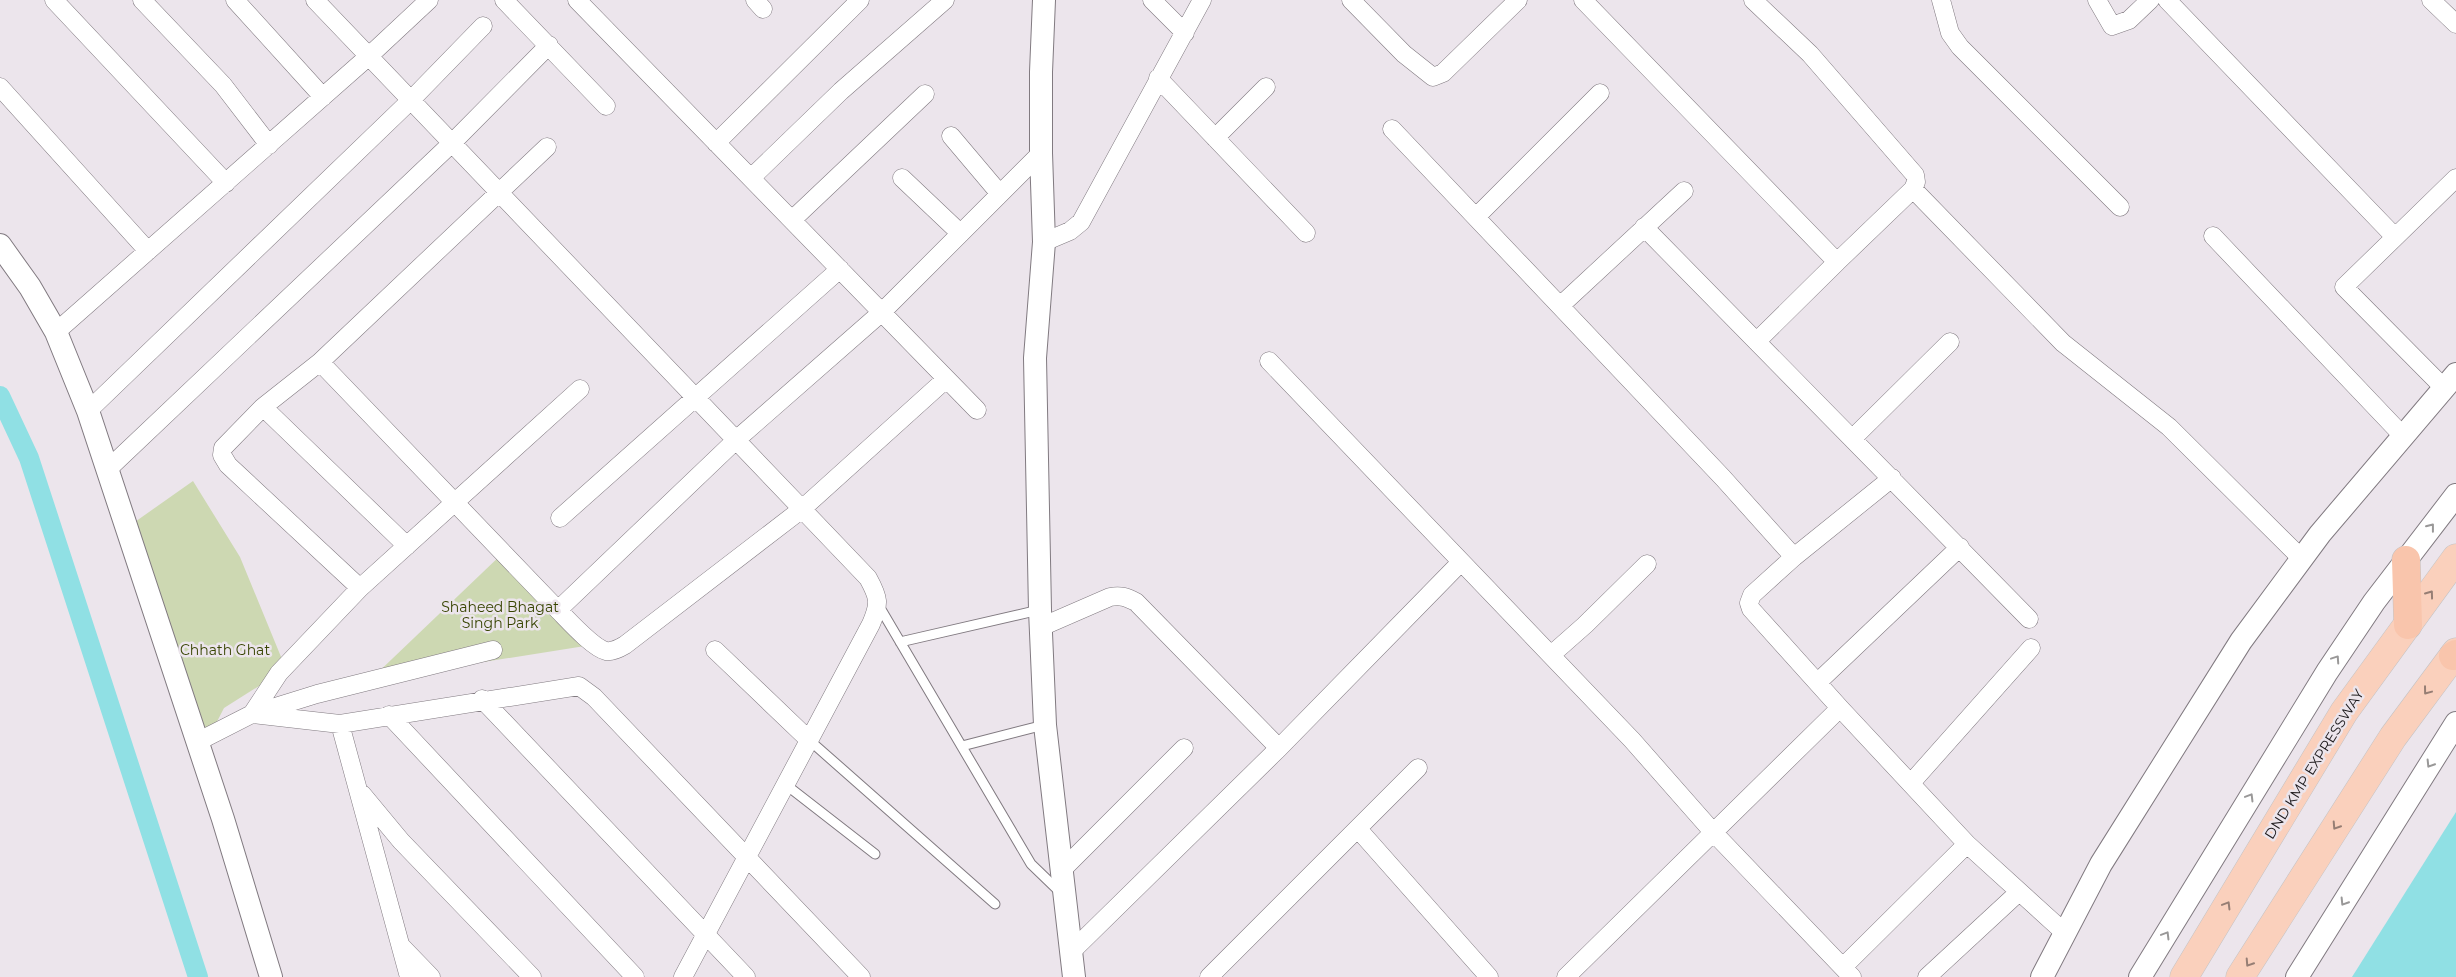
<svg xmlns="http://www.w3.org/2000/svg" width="2456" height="977" viewBox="0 0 2456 977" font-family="Montserrat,sans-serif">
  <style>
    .green { fill: #cdd8b2 }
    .water { fill: #90e0e4 }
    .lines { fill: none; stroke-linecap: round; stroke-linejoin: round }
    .canal { stroke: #90e0e4; stroke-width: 20 }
    .service-casing { stroke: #817a80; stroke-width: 11 }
    .minor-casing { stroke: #817a80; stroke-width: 19 }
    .tertiary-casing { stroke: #817a80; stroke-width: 24 }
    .trunk-casing { stroke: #c4c3c4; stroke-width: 29 }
    .motorway-casing { stroke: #c4c3c4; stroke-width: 29 }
    .service { stroke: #fff; stroke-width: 9 }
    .minor { stroke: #fff; stroke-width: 18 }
    .tertiary { stroke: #fff; stroke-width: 22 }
    .trunk { stroke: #fad0bc; stroke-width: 28 }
    .motorway { stroke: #f9c5ac; stroke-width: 28 }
    .oneway { stroke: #999898 }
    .oneway2 { stroke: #967e74 }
    .labels { text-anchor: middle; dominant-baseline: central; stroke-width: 5; stroke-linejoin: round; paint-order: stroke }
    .park-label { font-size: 14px; fill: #374401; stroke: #ece5ec }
    .street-label { font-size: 14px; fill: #1c191b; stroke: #ece5ec }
  </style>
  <rect width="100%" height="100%" fill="#ece5ec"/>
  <!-- green -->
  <path class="green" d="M193 481 240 557 286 669 224 708 206 743 132 524Z
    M504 552 585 646 370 680Z"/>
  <!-- water -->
  <path class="water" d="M2456 812V977H2352Z"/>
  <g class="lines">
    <!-- canal -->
    <path class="canal" d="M0 396 29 458 198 977"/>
    <!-- service casing -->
    <g class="service-casing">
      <path id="service" d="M879 606 1031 864 1060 892
        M900 642 1039 610
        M808 739 995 904
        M962 746 1044 725
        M785 784 875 854"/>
    </g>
    <!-- minor casing -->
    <g class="minor-casing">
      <path id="minor" d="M54 0 226 183
        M142 0 223 85 269 145
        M235 0 323 97
        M315 0 802 509 868 578C879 598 880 603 871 624L683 977
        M504 0 606 106
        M577 0 977 410
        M755 0 763 9
        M1152 0 1185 33
        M1351 0 1404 54 1433 77 1443 73 1518 0
        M1583 0 1837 262 1913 189 1916 182 1915 175 1810 54 1753 0
        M1941 0 1950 33 1960 47 2120 207
        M2097 0 2112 26 2129 20 2150 0
        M2167 0 2395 237
        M2431 0 2456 24
        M1158 78 1306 233
        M0 87 148 251
        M1392 129 1723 478 1794 557 1752 595 1749 603 1751 609 1840 708 1967 844 2066 934
        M951 136 1000 194
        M1215 138 1266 87
        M716 143 860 0
        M751 178 841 91 945 0
        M902 178 960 233
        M1913 189 2063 343 2169 427 2302 559
        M1476 217 1600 93
        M792 220 925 94
        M1644 227 2029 619
        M2213 236 2403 436
        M1044 242 1070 231 1081 222 1202 0
        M1560 306 1684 191
        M56 332 369 56 429 0
        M1757 341 1837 262
        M1269 361 1632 740 1713 832 1852 977
        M320 362 558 610C568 620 593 648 606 651 613 652 620 648 625 645L802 509 946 379
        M2444 388 2344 287 2456 178
        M263 407 407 546
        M88 411 411 100 483 26
        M1853 438 1950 342
        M107 470 452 143 549 45
        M560 518 840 269
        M1794 557 1892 478
        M360 588 228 465 222 455 223 448 263 407 320 362 547 147
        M558 610 736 440 882 312 1041 153
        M1041 627 1110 597C1121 595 1126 597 1136 602L1279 748
        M715 650 808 739
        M1551 655 1585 625 1647 564
        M1818 682 1960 547
        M482 699 746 977
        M259 712 317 694 493 650
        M252 714 279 673 360 588 580 389
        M389 715 635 977
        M340 724 409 977
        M197 742 252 714 340 724 579 686 594 697 861 977
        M1911 783 2031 648
        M362 794 401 841 532 977
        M1358 829 1489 977
        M1062 870 1184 748
        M402 947 431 977
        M1071 952 1279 748 1461 562
        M1843 967 1967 844
        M1209 977 1418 768
        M1566 977 1840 708
        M1927 977 2019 892"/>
    </g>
    <!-- tertiary casing -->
    <g class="tertiary-casing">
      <path id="tertiary" d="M1044 0 1041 72V153L1044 242 1035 358 1040 610 1045 725 1074 977
        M0 245 30 287 56 332 88 411 223 819 271 977
        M2042 977 2101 864 2241 641 2320 534 2456 374
        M2140 977 2327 672 2374 602 2456 495
        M2297 977 2456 723"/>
    </g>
    <!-- trunk casing -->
    <g class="trunk-casing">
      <path id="trunk" d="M2184 977 2344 712 2456 558
        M2240 977 2393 737 2456 652"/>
    </g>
    <!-- motorway casing -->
    <g class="motorway-casing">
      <path id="motorway" d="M2406 560 2408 625
        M2453 656 2456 654"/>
    </g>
    <!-- service -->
    <use href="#service" class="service"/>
    <!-- minor -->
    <use href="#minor" class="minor"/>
    <!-- tertiary -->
    <use href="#tertiary" class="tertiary"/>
    <!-- trunk -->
    <use href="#trunk" class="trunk"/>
    <!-- motorway -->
    <use href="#motorway" class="motorway"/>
  </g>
  <!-- one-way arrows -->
  <defs><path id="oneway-chevron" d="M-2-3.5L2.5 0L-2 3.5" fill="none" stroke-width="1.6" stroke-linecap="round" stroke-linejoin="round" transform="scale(1.25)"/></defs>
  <g class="oneway">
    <use href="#oneway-chevron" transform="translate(2431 527) rotate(-52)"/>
    <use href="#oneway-chevron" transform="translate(2336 659) rotate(-56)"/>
    <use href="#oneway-chevron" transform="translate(2430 764) rotate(122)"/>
    <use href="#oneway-chevron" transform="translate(2250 797) rotate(-59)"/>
    <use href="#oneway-chevron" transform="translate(2344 902) rotate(122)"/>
    <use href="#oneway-chevron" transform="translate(2166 935) rotate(-59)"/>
  </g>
  <g class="oneway2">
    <use href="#oneway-chevron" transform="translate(2430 594) rotate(-54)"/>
    <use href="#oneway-chevron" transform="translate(2427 691) rotate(127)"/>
    <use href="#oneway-chevron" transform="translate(2336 826) rotate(123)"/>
    <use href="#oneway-chevron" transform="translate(2227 905) rotate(-59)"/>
    <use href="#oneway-chevron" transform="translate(2249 963) rotate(123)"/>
  </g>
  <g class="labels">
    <!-- park labels -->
    <g class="park-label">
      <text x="500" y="607">Shaheed Bhagat<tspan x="500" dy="16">Singh Park</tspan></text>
      <text x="225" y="650">Chhath Ghat</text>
    </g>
    <!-- street labels -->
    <g class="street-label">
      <text transform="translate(2314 764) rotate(-58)">DND KMP EXPRESSWAY</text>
    </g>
  </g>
</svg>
